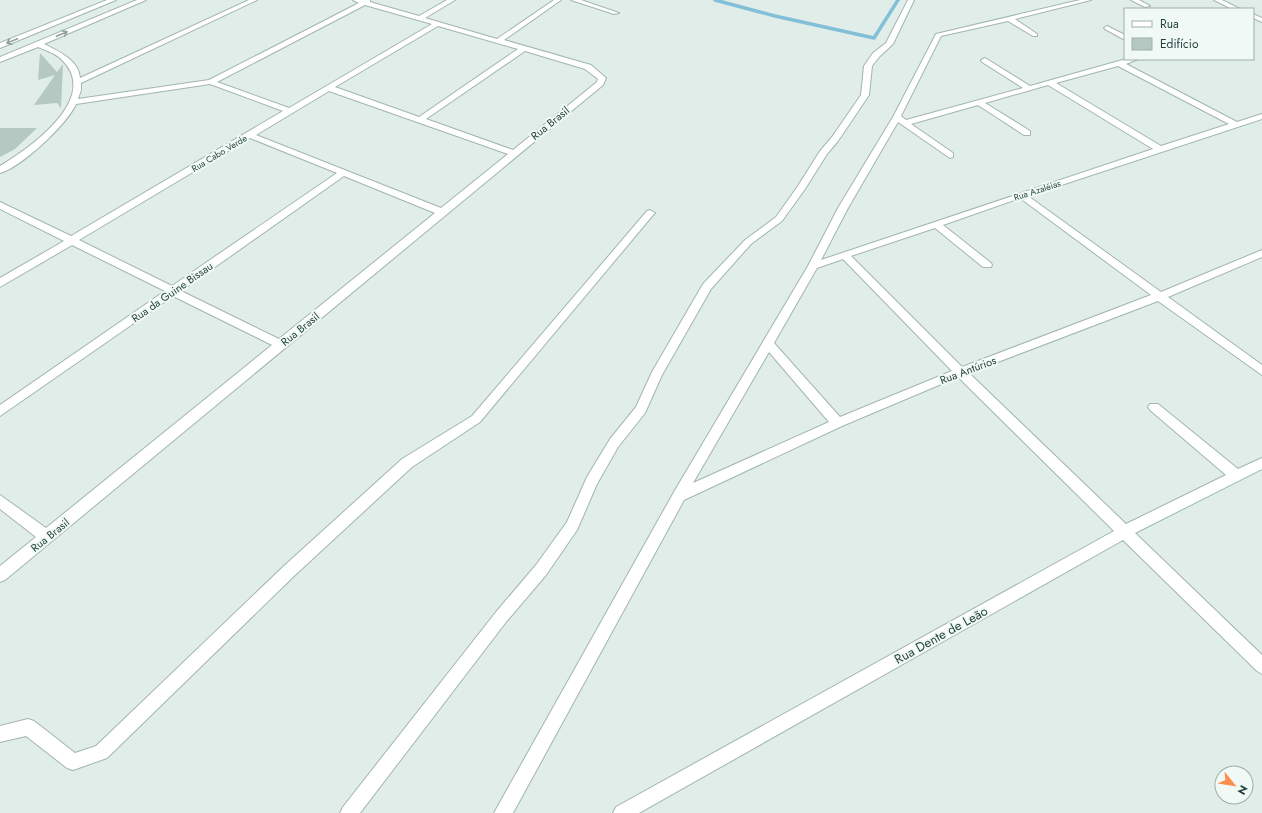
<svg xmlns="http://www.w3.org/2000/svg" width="1262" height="813" viewBox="0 0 1262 813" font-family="Jost,sans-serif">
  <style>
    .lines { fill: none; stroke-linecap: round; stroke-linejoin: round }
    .stream { stroke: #83c0d7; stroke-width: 3.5 }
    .building { fill: #b5c8c2 }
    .minor-casing { stroke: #a2b5b1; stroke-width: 2 }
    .minor { fill: #fff; fill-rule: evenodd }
    .oneway { stroke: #8f9f9c }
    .labels { text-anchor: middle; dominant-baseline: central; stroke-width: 4; stroke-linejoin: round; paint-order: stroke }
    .far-street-label { font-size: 9px; fill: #1f3f3a; stroke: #f1f9f6 }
    .street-label { font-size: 11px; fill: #1f3f3a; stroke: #f1f9f6 }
    .near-street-label { font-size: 13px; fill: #1f3f3a; stroke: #f1f9f6 }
  </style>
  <rect width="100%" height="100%" fill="#e0ede9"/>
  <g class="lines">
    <!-- stream -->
    <path class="stream" d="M715 0 775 16 874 38 898 0"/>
  </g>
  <!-- building -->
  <path class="building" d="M40 53 57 72 63 64 61 108 57 103 34 105 55 75 38 80Z
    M0 128H37L15 149 0 157Z"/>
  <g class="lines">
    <!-- minor casing -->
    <g class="minor-casing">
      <path id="minor" d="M107 0H116L0 48V43Z
        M137 0H146L44 44C58 51 79 60 80 78L249 0H257L81 83V90L78 99 209 80 359 3 353 0H370V2L419 16 447 0H455L425 18 497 39 554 0H561L504 40 591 65 606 78 603 85 52 541 5 580 0 582V566L36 537 0 509V495L46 528 272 345 173 296 0 416V405L165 291 72 245 0 287V278L64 241 0 209V202L71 236 283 111 210 84 76 104C67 124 22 167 0 173V166C30 148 101 98 62 60 57 54 45 50 38 47L0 62V57ZM365 5 432 24 289 108 217 82ZM438 26 518 49 419 117 335 87ZM525 51 585 69 598 79 597 82 513 150 426 119ZM329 91 508 154 441 208 256 135ZM250 138 337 173 172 286 79 240ZM344 176 435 213 279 339 181 291Z
        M571 0H581L619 13 614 14Z
        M908 0H914L893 44 879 57 872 66 869 95 838 141 827 154 805 189 782 221 751 244 711 289 662 375 645 413 618 447 597 484 577 530 546 575 506 622 360 813H340L343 807 496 612 536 565 567 522 587 477 610 439 636 407 652 372 703 284 745 240 776 217 798 186 820 151 832 137 861 95 864 66 873 53 886 43Z
        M1080 0H1091L1015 19 1037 34V36H1033L1008 21 941 36 901 116 906 120 1023 88 982 62 981 60 985 58 1030 86 1126 59H1138L1126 64 1237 122 1262 114V119L1028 196 1161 292 1262 250V257L1168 297 1262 365V375L1158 301 969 373 1126 524 1226 475 1150 410 1148 407 1150 404H1158L1238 469 1262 458V469L1135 533 1262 655V674L1257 671 1123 540 639 813H613L616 807 1114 531 958 377 842 426 684 500 513 813H494L674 492 808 266 838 208 893 117 936 34ZM1118 66 1229 124 1161 146 1056 83ZM1048 85 1153 149 821 260 848 208 898 122 950 158 953 157V153L911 124 978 105 1024 135H1030V131L985 103ZM1020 198 1151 295 962 367 851 256 935 228 983 267H991L992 265 991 263 943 225ZM843 259 952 371 840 417 774 343 817 268ZM769 352 829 422 693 483Z
        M1131 0H1139L1150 6 1145 7Z
        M1214 0H1222L1240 9H1232Z
        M1253 14 1262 18V22L1253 18Z
        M1107 26 1125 35V40L1105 29 1104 28Z
        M650 210 655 213 653 215 480 422 412 467 294 576 107 758 73 770 67 768 26 736 0 742V726L28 719 34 721 75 753 96 746 284 566 402 459 472 416 647 211Z"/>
    </g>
    <!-- minor -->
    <use href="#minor" class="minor"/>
  </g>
  <!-- one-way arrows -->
  <defs><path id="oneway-shaft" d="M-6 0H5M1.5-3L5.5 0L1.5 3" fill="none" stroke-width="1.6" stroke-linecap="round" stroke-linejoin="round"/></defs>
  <g class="oneway">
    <use href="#oneway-shaft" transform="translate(62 34) rotate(-23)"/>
    <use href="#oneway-shaft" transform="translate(12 41) rotate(158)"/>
  </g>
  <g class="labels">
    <!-- far-street labels -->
    <g class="far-street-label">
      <text transform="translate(219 153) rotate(-31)">Rua Cabo Verde</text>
      <text transform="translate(1037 190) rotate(-18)">Rua Azaléias</text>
    </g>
    <!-- street labels -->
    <g class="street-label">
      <text transform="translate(550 123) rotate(-39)">Rua Brasil</text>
      <text transform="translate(172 292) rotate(-35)">Rua da Guine Bissau</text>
      <text transform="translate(300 329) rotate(-39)">Rua Brasil</text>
      <text transform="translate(968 370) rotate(-21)">Rua Antúrios</text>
      <text transform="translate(50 535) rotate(-39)">Rua Brasil</text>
    </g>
    <!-- near-street labels -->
    <g class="near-street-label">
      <text transform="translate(941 635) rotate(-29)">Rua Dente de Leão</text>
    </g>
  </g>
  <!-- legend -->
  <rect x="1124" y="8" width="130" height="52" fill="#f1f9f6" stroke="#9dafab"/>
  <rect x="1132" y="21" width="20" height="6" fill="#ffffff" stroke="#9dafab"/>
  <text x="1160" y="28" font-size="12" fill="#1f3f3a">Rua</text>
  <rect x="1132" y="38" width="20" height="12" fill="#b5c8c2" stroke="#9dafab"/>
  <text x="1160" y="48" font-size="12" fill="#1f3f3a">Edifício</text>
  <!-- north arrow -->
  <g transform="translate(1234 785) rotate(120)"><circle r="19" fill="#f1f9f6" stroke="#9dafab"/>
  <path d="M0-3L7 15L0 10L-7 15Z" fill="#ff8e4c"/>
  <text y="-6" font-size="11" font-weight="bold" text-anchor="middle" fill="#1f3f3a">N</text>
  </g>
</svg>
